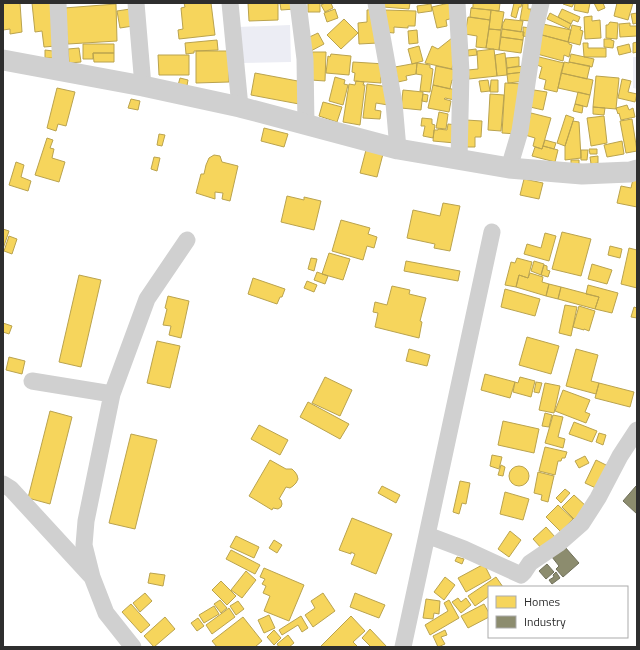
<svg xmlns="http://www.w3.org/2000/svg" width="640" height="650" viewBox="0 0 640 650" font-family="'Titillium Web',sans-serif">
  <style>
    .green { fill: #ecedf4 }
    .homes { fill: #f6d55c; stroke: #baa34e }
    .industry { fill: #8c8c6e; stroke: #70705b }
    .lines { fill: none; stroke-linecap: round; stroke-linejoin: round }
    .minor { stroke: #d0d0d0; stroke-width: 17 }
    .tertiary { stroke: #d0d0d0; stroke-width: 21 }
  </style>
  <rect width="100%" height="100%" fill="#fff"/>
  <!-- green -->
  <path class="green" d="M290 25 291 62 239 63 238 27Z
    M633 57H637V89L633 88Z"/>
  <!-- homes -->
  <path class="homes" d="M5 3H20L22 32 10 34V29L3 30V4Z
    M32 3H51L56 46 44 47 42 31 35 32Z
    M184 3H211L215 35 179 39 178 30 183 29 181 8 185 7Z
    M248 3H278V20L249 21Z
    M280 3H294L295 9 281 10Z
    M308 3H320V12H308Z
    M325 3H331L333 8 325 12 321 5Z
    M383 3H410L409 9 383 7Z
    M449 3 453 18 446 20 447 26 437 28 432 7Z
    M473 3H500L499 11 471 8 473 7Z
    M514 3H522L521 7H519L516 18 511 16Z
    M523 3H528V9H531L530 21 520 20Z
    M563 3H574L572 7 563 4Z
    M575 3H590L588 13 574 10Z
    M594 3H603L605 8 598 11Z
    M617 3H633L628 20 614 16Z
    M116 4 117 41 68 44 64 8Z
    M431 4 432 11 418 13 417 6Z
    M471 8 491 10 490 20 470 17Z
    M130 9 133 26 120 28 117 11Z
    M335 9 338 18 327 22 324 13Z
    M377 9 378 43 359 44 358 23 367 22V10Z
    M562 9 580 17 578 22 573 20 571 24 558 17Z
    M385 10 416 11 415 26H408V28L394 27V33L384 32Z
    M491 10 504 12 501 30 489 29Z
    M550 13 571 24 569 29 547 19Z
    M637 13V23L633 24 631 14Z
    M592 16V21L600 20 601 38 585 39 584 17Z
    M468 17 490 20 486 48 476 47 477 36 465 34Z
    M344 19 358 33 341 49 327 35Z
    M505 19 523 21 521 32 502 29 503 22H504Z
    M610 22 618 23 617 39 606 38V25H608Z
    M630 23V26H637V36L620 37 619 24Z
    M543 24 571 30 568 42 542 35Z
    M572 25 581 27 580 30 583 31 580 45 568 42Z
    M523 27 530 28 529 37 523 36Z
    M489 29 501 30 499 50 486 48Z
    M502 29 524 32 523 40 501 37Z
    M417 30 418 43 409 44 408 31Z
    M318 33 324 44 309 52 303 40Z
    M542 35 569 42V44L572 45 569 57 564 55 563 61 537 54Z
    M501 37 523 40 521 53 499 50Z
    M452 38 454 58 452 69 425 63 432 46 438 49Z
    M604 39H611V40L614 41 613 48 604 47Z
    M217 40 218 50 194 51V53L186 54 185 43Z
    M637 42V52L633 53V43Z
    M583 43H588V48H606V57H584Z
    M83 44H114V53H93V59H83Z
    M629 44 631 52 619 55 617 47Z
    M419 46 423 61 412 64 408 49Z
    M79 48 81 62 69 63 68 49Z
    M476 49 477 55 468 56V50Z
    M494 49 497 76 469 79 468 70 478 69 477 51Z
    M45 50 53 51V58H45Z
    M196 51H229V82L196 83Z
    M312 52H326L325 81 311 80Z
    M93 53H114V62H94Z
    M505 53 507 75 497 76 495 55Z
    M331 54 351 56 349 75 326 73 328 56 330 57Z
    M571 54 594 59 592 67 569 62Z
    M158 55H189V75H159Z
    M519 57V66L507 68 506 58Z
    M539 57 564 63 557 92 544 89 546 80 539 78 542 67 537 65Z
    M353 62 385 64 381 78V83L354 81 355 73 352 72Z
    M564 62 569 63V62L590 66 587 79 561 73Z
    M417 63 430 65V68L433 69 430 92 420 91 422 75 416 74Z
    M417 63 416 74 406 76 407 80 398 82 395 67Z
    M436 66 460 71 458 81 452 80 450 89 433 85Z
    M524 66V72L507 74V68Z
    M524 72 525 81 508 83 507 74Z
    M255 73 303 82 299 104 251 95Z
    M561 73 593 80 590 95 558 88Z
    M596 76 619 78 616 109 593 107Z
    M335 77 345 80 344 84 348 85 343 105 329 101Z
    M180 78 188 80 186 91 177 89Z
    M622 79 631 81 628 92 637 94 635 102 618 98Z
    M488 80 490 91 481 92 479 81Z
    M491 80H498V92H490Z
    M356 81 364 82 363 85H365L360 125 343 122 349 84 355 85Z
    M505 83 524 84 517 134 502 133Z
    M367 84 390 87 388 105 376 103 375 110 381 111 380 119 363 118Z
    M433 85 461 91 459 101 445 98 444 99 451 101 449 112 428 108Z
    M57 88 75 92 66 126 58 124 56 131 47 128Z
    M403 90 423 92 421 110 401 108Z
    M534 90 547 92 543 110 530 107Z
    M578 92 590 95 587 107 575 104Z
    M423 94 428 95 427 102 422 101Z
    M490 94 504 95 501 131 488 130Z
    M131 99 140 101 138 110 128 108Z
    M323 102 342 107 337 122 319 116Z
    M575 104 583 106 582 113 573 111Z
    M627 105 629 110 633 108 635 117 621 120 619 113 618 114 616 108Z
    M593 107 605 108 604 115 593 114Z
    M439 112 448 114 446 129 436 128Z
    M531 113 551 118 542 149 533 146 535 138 525 135Z
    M566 115 574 118 565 146 557 143Z
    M604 116 607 143 591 146 587 118Z
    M422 118 432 119V124L435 125 433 138 423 136 425 126H421Z
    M632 119 637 151 626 153 620 121Z
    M466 120 482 121 481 137H475V147H465Z
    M573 121 579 122 581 158 565 160V146Z
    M448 124 458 125 455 143 433 141 434 130H438V129L447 130Z
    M264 128 288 134 284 147 261 141Z
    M159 134 165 135 162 146 157 145Z
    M47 138 53 140 50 148 54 149 52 158 65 162 59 182 35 175Z
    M545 140 556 143 554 149 543 146Z
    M622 141 624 154 607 157 604 145Z
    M543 146 558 150 555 162 532 156 535 147 542 149Z
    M589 149H597V154H590Z
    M366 150 383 154 377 177 360 173Z
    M581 150H588L587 160H581Z
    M214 155 220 156 222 162 238 166 230 201 222 199 223 193 215 192V199L196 193 201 174H204L206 165 209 158Z
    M598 156V163L591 164 590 157Z
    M154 157 160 158 157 171 151 169Z
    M571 160H579V166L571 165Z
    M16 162 24 165 21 177 31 181 28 191 9 185Z
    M524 179 543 183 539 199 520 195Z
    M633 179H637V207L617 203 621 186 631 188Z
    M287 196 304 200V197L321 201 314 230 281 222Z
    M443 203 460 206 450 251 434 248 435 244 407 238 413 210 440 216Z
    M341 220 370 228 368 234 377 237 374 248 367 246 363 260 332 251Z
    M3 229 9 231 3 249Z
    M562 232 591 239 581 276 552 269Z
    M545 233 556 236 549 261 524 254 527 244 541 248Z
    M9 236 17 239 12 254 4 251Z
    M610 246 622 249 620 258 608 255Z
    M629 248 637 250V288L621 284Z
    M329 253 350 259 343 280 322 274Z
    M311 258 317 259 314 271 308 269Z
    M517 258 532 262 528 278 519 275 516 287 505 285 511 262 515 263Z
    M406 261 460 271 458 281 404 271Z
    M534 261 544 264 541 275 531 271Z
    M592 264 612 270 607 284 588 279Z
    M544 265 547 266V270L550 271 548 277 541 275Z
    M317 272 328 276 325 284 314 280Z
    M530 273 543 277 542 282 549 284 546 296 516 287 519 275 528 278Z
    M79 275 101 280 81 367 59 362Z
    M253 278 285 289 282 297H280L277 304 248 294Z
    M307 281 317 285 314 292 304 288Z
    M549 284 561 287 558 299 546 296Z
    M588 285 618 293 612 313 595 309 599 297 586 294Z
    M392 286 410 290 409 294 426 298 420 321 422 322 419 338 375 327 378 313 373 312 375 302 387 305Z
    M561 287 599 297 595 309 558 299Z
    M505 289 540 299 535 316 501 307Z
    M168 296 189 301 181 338 169 335 171 326 163 325 167 309 165 308Z
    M565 305 577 307 571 336 559 333Z
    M579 306 595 311 589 331 584 329V330L573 327Z
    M634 307 637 308V318L631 317Z
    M3 323 12 326 9 334 3 332Z
    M527 337 559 346 551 374 519 365Z
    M157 341 180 346 170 388 147 383Z
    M409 349 430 355 427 366 406 361Z
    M576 349 598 355 591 381 599 383 596 394 566 386Z
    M9 357 25 361 22 374 6 370Z
    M485 374 515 382 510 398 481 390Z
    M325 377 352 390 340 416 312 403Z
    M520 377 535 381 531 397 513 392 515 382 518 383Z
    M536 382 542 383 539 393 534 392Z
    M545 383 560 386 554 413 539 410Z
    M599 383 634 392 630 407 595 398Z
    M563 390 590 400 585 412 590 414 586 423 555 411Z
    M308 402 349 424 340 439 300 417Z
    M50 411 72 417 50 504 28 498Z
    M545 413 552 415 549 427 542 426Z
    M553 415 563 417 558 437 565 439 563 448 545 443Z
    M503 421 539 429 534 453 498 445Z
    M574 422 597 431 592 442 569 434Z
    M259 425 288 440 280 455 251 439Z
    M599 433 606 435 603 445 596 442Z
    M131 434 157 440 135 529 109 523Z
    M545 447 567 452 565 458H562L561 461H558L555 475 539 471Z
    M492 455 502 457 499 469 490 466Z
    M585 456 589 463 579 468 575 461Z
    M270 460 286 469H292L295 472 297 475 298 479 296 483 293 486 290 488 286 487 279 499 281 500 282 504 281 507 278 509 273 508 272 510 249 496Z
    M596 460 610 467 600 490 585 483Z
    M501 465 505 467 503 476 498 475Z
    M509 476a10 10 0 1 1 20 0a10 10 0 1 1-20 0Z
    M538 472 554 476 548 502 541 500 542 495 534 493Z
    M460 481 470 483 466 504 462 503 459 514 453 512Z
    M382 486 400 495 396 503 378 493Z
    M565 489 570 493 561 503 556 498Z
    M505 492 529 499 523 520 500 514Z
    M574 495 587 507 575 520 562 507Z
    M558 505 573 519 561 532 546 517Z
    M352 518 392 534 376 574 351 564 355 554 351 552V554L339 550Z
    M546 527 556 538 543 550 533 539Z
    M510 531 521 540 509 557 498 549Z
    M236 536 259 547 254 558 230 547Z
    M274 540 282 545 277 553 269 548Z
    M231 550 260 565 255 574 226 559Z
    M457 557 464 559 462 564 455 561Z
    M484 564 491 578 466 592 458 578Z
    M264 568 304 585 289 621 264 611 270 596 263 593 266 586 262 584 265 579 260 577Z
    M246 571 256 580 242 598 231 590Z
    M150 573 165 575 163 586 148 583Z
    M445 577 455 585 444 600 434 592Z
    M496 577 503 587H489V596L475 606 468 596Z
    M221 581 236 596 227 605 212 590Z
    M145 593 152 601 140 612 133 603Z
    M323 593 335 611 313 627 305 615 315 608 311 601Z
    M355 593 385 605 379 618 350 607Z
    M458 598 461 602 466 598 471 605 461 613 452 602Z
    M426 599 440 601 439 614 434 613 433 619 423 618Z
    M220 600 227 608 221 613 214 604Z
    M449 600 459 618 430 635 425 625 448 611 444 603Z
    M238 601 244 609 236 615 230 606Z
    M131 604 150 625 141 633 122 612Z
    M484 604 489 613V617L468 628 461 616Z
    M214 606 219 614 204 623 199 615Z
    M229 608 235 617 212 634 206 625Z
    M269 615 275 628 264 633 258 620Z
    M301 616 308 628 302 632 298 625 282 635 279 630Z
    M351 616 365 631 353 642 357 646 356 647H320Z
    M165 617 175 629 154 647 144 636Z
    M243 617 262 641 255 647H217L212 641Z
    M198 618 204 626 197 631 191 623Z
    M370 629 387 647H371L362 638Z
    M274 630 281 638 274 645 267 637Z
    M445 630 447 635 441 637 445 644 438 647 433 636Z
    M288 635 294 643 289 647H279L277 644Z"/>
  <!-- industry -->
  <path class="industry" d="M636 486 637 487V514L623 501Z
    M565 547 579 563 563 577 556 569 559 566 552 557Z
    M547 564 554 572 546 579 539 571Z
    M556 572 560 578 552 584 549 580 554 577 553 575Z"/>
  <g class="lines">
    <!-- minor -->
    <path class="minor" d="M58 3 61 71
      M136 3 143 86
      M230 3 240 107
      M298 3 305 59 306 125
      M376 3 394 103 398 149
      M457 3 461 72 459 160
      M509 168 520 131 535 29 541 3
      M32 381 112 394
      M3 484 11 489 91 576
      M427 535 464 549 521 575 524 572 530 563 558 544 582 523 598 498 620 456 637 430
      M133 647 106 613 92 577 84 545 86 521 112 394 147 299 187 240
      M403 647 492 232"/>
    <!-- tertiary -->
    <path class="tertiary" d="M3 60 143 86 240 107 398 149 509 168 582 174 630 172 637 170"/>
  </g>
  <!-- border -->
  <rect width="640" height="650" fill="none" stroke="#2e2e2e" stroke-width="8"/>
  <!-- legend -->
  <rect x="488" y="586" width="140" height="52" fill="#ffffff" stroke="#ababab"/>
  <rect x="496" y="596" width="20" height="12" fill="#f6d55c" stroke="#ababab"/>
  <text x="524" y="606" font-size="12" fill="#2e2e2e">Homes</text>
  <rect x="496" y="616" width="20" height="12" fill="#8c8c6e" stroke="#ababab"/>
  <text x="524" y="626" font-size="12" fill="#2e2e2e">Industry</text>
</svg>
